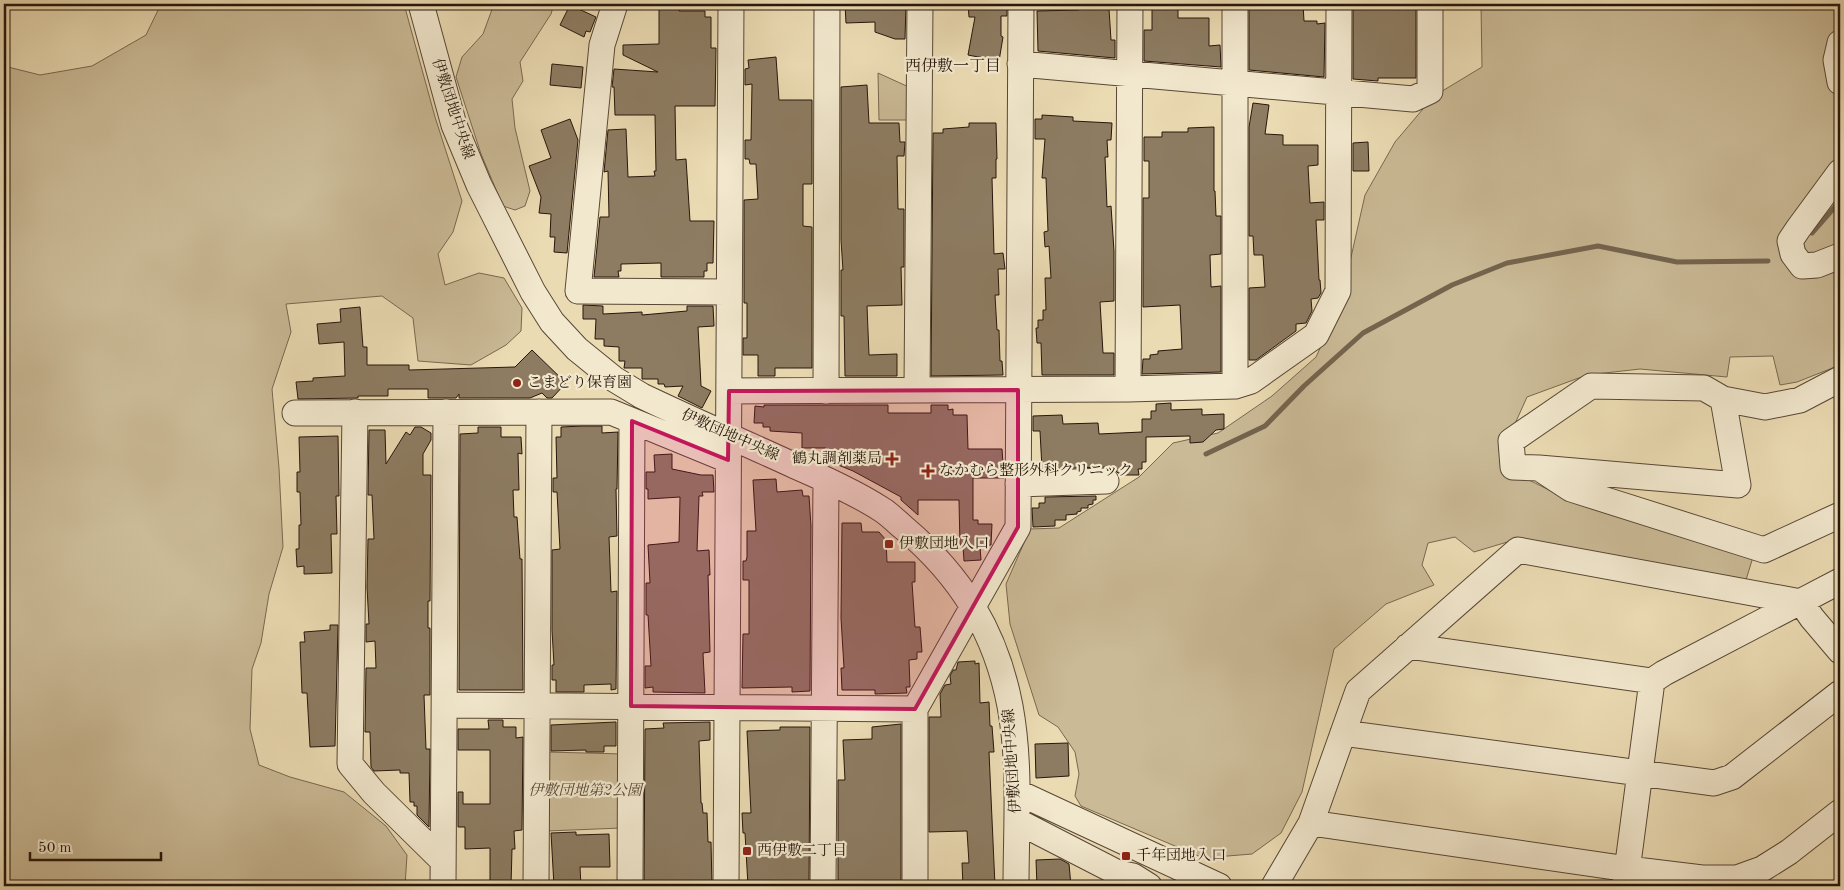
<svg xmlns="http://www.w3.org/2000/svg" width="1844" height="890" viewBox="0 0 1844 890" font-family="'Old Standard TT','Noto Serif JP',serif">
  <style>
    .green { fill: #caba96; stroke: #786850 }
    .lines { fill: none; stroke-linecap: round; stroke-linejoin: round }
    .stream { stroke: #74644e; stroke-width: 5 }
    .building { fill: #8d7c62; stroke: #27160b }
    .minor-casing { stroke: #584735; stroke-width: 27 }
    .minor { stroke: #f2e8ce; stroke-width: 25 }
    .marked { fill: #c2185b; fill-opacity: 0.2; stroke: #c2185b; stroke-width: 4; stroke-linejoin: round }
    .poi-dot { fill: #8f2418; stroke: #f2e8ce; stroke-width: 2 }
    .labels { text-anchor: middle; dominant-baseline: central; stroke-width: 4.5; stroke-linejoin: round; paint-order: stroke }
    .street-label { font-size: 15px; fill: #27160b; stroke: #f2e8ce }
    .poi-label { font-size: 15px; fill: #27160b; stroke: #f2e8ce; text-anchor: start }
    .park-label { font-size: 15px; font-style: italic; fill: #584735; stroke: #f2e8ce }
    .neighbourhood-label { font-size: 16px; fill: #27160b; stroke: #f2e8ce }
  </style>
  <rect width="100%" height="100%" fill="#ebdbb3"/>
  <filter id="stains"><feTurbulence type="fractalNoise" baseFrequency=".004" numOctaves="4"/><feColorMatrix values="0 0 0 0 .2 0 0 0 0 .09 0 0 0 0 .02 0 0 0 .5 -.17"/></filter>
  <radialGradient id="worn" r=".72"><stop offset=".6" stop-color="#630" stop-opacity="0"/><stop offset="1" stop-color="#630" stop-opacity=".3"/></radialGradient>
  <!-- green -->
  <path class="green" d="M161 4H404L435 117 462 201 453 232 438 254 445 285 479 273 504 278 522 308 521 331 506 345 471 365 418 361 413 318 382 296 286 304 291 332 272 389 279 468 283 547 269 594 261 643 252 669 250 729 259 765 290 777 344 792 386 826 407 855 405 886H4V66L40 75 92 66 146 35Z
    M494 4H554L551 14 520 62 523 81 512 99 515 128 530 191 525 206 515 210 503 206 481 154 456 77 462 57 483 34Z
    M1481 4H1840V365L1797 382 1780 385 1773 356 1730 357 1727 377 1640 369 1587 375 1527 397 1505 446 1517 474 1567 499 1753 557 1746 580 1514 540 1474 552 1455 537 1428 543 1422 565 1434 585 1386 604 1334 649 1302 792 1281 833 1252 854 1203 858 1081 806 1075 796 1079 774 1075 752 1058 727 1039 715 1010 624 1006 584 1030 529 1059 528 1139 477 1173 443 1218 433 1272 396 1316 357 1330 327 1343 293 1365 195 1395 142 1434 96 1482 67Z
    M878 73 911 88 912 120H879Z
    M547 752 623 754 621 828 547 831Z"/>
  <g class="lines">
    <!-- stream -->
    <path class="stream" d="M1812 233 1840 201
      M1206 454 1265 426 1304 386 1363 333 1452 285 1507 263 1598 246 1677 262 1768 261"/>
  </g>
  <!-- building -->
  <path class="building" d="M659 4H679V11H705V17H711V48H716L715 106H675L676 160 686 159 690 221H714L713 263H707V271H704V277H661V263L621 264V271H618L619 277H594L600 217H609L608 171 604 172 608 130 626 129 628 177 655 176 654 171H656L655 115H615L614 87H612L614 69 658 72 623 55V45L659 44Z
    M845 4H906L905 39H895L875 32V22L846 23Z
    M968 4H1007V16H1001V36L1003 37 999 61 968 55 975 17H969Z
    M1079 4H1106L1107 9H1109L1111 40H1115V58L1038 51 1037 11 1079 10Z
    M1152 4H1178V18H1209V46L1220 45 1221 67 1144 61V30H1152Z
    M1249 4H1303L1304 21H1317V24L1325 23 1324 77 1249 70Z
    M1353 4H1416V78H1378V81L1353 79Z
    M570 5 596 17 590 32 586 31 584 37 560 25Z
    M776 57 779 100H812V184H803V226L812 227V368H775V376H758V355H743V338H747V303H744V200L758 199 756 164H750L749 159H745V140H751L752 84 745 85V69L749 68 748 60Z
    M552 64 583 67 581 88 550 85Z
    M867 85 869 123H899L900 142H905L904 156H897L898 209H904V267H901L902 305 867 306 869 355 897 354V376H845L844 316H841V270H843L841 240V87Z
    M1253 103 1269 105 1265 134 1283 135V145H1318V165L1308 166 1310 203 1324 202V220H1316L1319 280H1320L1321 293 1318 298 1311 299 1312 311 1306 323 1296 324V331L1256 360H1249V288L1265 287 1263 255H1254L1253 236H1249V127Z
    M1042 115 1073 117V121L1112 123 1111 140H1107L1108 157H1105L1107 207 1111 206 1114 251V301L1100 302 1103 353H1114V375H1042L1041 343H1037L1036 328H1038V320H1043V310H1046L1045 278H1051L1049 246 1045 247 1044 232 1048 231 1046 178H1042L1045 139H1035V119H1042Z
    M570 119 578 140 567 253 554 252 555 237H550L551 214 539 213 541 197 529 166 551 158 541 130Z
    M969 123H996L997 159H996V178H992L994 254 1003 253 1005 269H998L999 295H995L997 330H999L1000 361H1002L1003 375 931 376 933 133H943V129L969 127Z
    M1214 127V191H1215L1216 216H1221V254L1210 255 1211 287 1221 286V372L1142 374 1143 359H1150V355L1158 354V351L1182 349 1180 305 1143 307V198H1149V161H1144V137H1162V132H1188V128Z
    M1368 142 1369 171H1353V143Z
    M583 305 603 306V314L642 312V315L687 311V306H713L714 326 698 327 701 386 711 391 702 408 678 396 683 386 665 387 664 384H658V379H642V368H624L625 361H619V347L604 346V339H595L596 319H583Z
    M360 307 363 347H367V365H409V370L515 367 532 350 566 383 552 398H547L542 393 530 398H459V394L456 398H428V389H388V396H358V398L298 399 296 382 313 381V378L345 376 344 342 319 344 317 324 341 322 340 309Z
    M1171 403V410L1202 409V415L1224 414V429L1216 430 1203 442 1190 443V436L1146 437V462H1142V469H1138L1139 475H1122V473H1118L1112 468 1106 467 1042 469 1040 431H1033V416L1062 415 1063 424 1098 423 1099 434 1142 432V419H1151V411H1156V404Z
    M764 405H888V413H931V405H948V410L953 409V415H967L968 449H1002L1004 478H973V520H978V524H992L991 545 980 546 981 560 964 561 963 546H960L959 500H918V515L901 500V497L853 471 826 460V448H802V433L770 431V427H763V423H754L755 406 764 407Z
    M583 426H602V433L618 432 617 489H616L617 536 609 537 611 592 617 591 616 689 611 690V684L584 685V692H556V680H552V665H554L552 630V550L560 549 557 492H553V478H557L556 437H561V427Z
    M415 427H421L431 433V440L423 454V475H431L430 601H428V628H430V695H424L426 749H430L429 827 417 815V806H414V802H410L409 773H400V770L374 771 371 767 370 732H365L366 668H376L375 641 366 642V624H369L367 587 368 539H374L372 495H368L369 430H385L386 464 406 432 410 435Z
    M478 427H501V437H521L522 454 518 453 519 490H513L514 517H517L520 559H522L523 690H459L460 434 478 433Z
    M338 436 339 496H336L337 534H331L332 573 304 574V566L297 567 296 549H299V525H301L300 492H297V472H300L299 437Z
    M672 454V469L701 475H713L714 492H702L703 496H699L697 551 709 550 710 575H708L710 652 703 653 705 693 653 692V687L645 688V666H651L648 615H646V583H650L648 545 679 542 680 497 648 499V489H646V472H655L654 455Z
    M776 479 777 492 802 490 803 496H809L811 526 810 691 792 692V687L742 688 743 634H749V580H743V561H746L747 557V531H756L753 480Z
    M1096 496V500H1093V504L1088 505V508H1081V511L1077 512V514L1066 515V520H1055V526L1033 527 1032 508H1039V503H1045V497Z
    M842 523H861L862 532H879L886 540 887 562H915V582H912L915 627H920L922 652H917V659L909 660 910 687H906L907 693 875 694V690H842L841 668H844L841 618Z
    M330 625H338L335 746 310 747 307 693H302L300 642H305L304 632 330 630Z
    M975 661V664L979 663 980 703 989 702 990 726H992L994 752H989L995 886H963L962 863H969L967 831 929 832V717H941L940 694 945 685 951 684 950 676 953 670H956L958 662Z
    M488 720H503V727H516V738L523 737 522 830 514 831 515 849H512L511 886H490V848L465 849V827H458V792H463V804H490V750H458V729H489Z
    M616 722V746H604V752H586V750L551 751V725Z
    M710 722V740L699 741 700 773 701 803H702L703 813H707L708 842H711L712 886H644L645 729 664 728 663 723Z
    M901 724V886H838V780H845L843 740 872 739V727Z
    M780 727H810L809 886H748L745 833H743L742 813H751L747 731 780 730Z
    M1068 743 1069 776 1036 778 1035 744Z
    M576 832V835L609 834 610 867H580L581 886H554L551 833Z
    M1060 859 1069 864 1071 886H1037L1036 860Z"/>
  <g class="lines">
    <!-- minor casing -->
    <g class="minor-casing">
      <path id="minor" d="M421 4 454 125 479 185 533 292 552 322 577 349 614 379 642 396C692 420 743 442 793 465 823 478 857 493 884 511 891 516 898 523 904 528 961 576 996 632 1010 706 1021 765 1016 826 1016 886
        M615 4 602 45 578 291 728 292
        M1235 4V386
        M1840 43 1836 60 1840 82
        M1020 64 1413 99 1430 91V4
        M1840 172 1798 229 1790 241 1793 254 1802 266 1817 265 1840 256
        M917 389 920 4
        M1128 389 1130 4
        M729 391 1128 389 1235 386 1251 381 1316 335 1338 291 1339 4
        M826 391 827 4
        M1723 399 1765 407 1800 400 1840 379
        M355 412 350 764 374 793 443 861
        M295 413 611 412 728 460
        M1539 468 1738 485 1723 399 1704 388 1591 386 1511 441 1513 467 1539 468 1571 489 1764 550 1840 515
        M1018 484 1106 481
        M1408 646 1652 681
        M445 705 915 709 1018 527 1021 4
        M915 709V886
        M1343 733 1714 783 1732 777 1840 693
        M1017 792 1219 886
        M1017 821 1118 873 1133 876 1149 886
        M1311 823 1628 869 1702 878H1737L1762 869 1789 852 1840 812
        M443 886 446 412
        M536 886 539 412
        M630 886 632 421
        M726 886 731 4
        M823 886 826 480
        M1274 886 1311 823 1358 691 1518 550 1801 602 1812 618 1840 651
        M1625 886 1652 681 1664 673 1840 581"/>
    </g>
    <!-- minor -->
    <use href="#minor" class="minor"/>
  </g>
  <!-- marked area -->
  <path class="marked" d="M1018 390V527L915 709 631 706 632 421 728 460 729 391Z"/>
  <!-- markers -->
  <g class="poi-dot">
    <circle cx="517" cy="383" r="5"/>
    <path d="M889.5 451.5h5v5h5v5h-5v5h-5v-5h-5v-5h5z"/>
    <path d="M925.5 463.5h5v5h5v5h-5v5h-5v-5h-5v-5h5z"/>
    <rect x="884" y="539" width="10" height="10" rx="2.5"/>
    <rect x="742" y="846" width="10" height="10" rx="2.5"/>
    <rect x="1121" y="851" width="10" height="10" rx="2.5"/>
  </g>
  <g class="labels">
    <!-- street labels -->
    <g class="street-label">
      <text transform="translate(452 109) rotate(72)">伊敷団地中央線</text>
      <text transform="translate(730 436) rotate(24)">伊敷団地中央線</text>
      <text transform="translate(1013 761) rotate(-94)">伊敷団地中央線</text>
    </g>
    <!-- poi labels -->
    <g class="poi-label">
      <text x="527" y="383">こまどり保育園</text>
      <text x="882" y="459" text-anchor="end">鶴丸調剤薬局</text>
      <text x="939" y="471">なかむら整形外科クリニック</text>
      <text x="899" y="544">伊敷団地入口</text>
      <text x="757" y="851">西伊敷二丁目</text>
      <text x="1136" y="856">千年団地入口</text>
    </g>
    <!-- park labels -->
    <g class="park-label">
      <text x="585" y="791">伊敷団地第2公園</text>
    </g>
    <!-- neighbourhood labels -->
    <g class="neighbourhood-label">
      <text x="953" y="67">西伊敷一丁目</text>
    </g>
  </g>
  <!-- margin -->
  <rect width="1844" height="890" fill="none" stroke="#ebdbb3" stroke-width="20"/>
  <rect x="5" y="5" width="1834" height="880" fill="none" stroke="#27160b" stroke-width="2.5"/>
  <rect x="10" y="10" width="1824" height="870" fill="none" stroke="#27160b"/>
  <!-- scale -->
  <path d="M30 852v8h131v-8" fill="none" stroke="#27160b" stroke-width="2.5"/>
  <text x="38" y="852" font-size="15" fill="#27160b" stroke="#f2e8ce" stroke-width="4" paint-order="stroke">50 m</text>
  <rect width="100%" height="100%" filter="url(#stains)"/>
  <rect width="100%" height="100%" fill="url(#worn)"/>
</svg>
